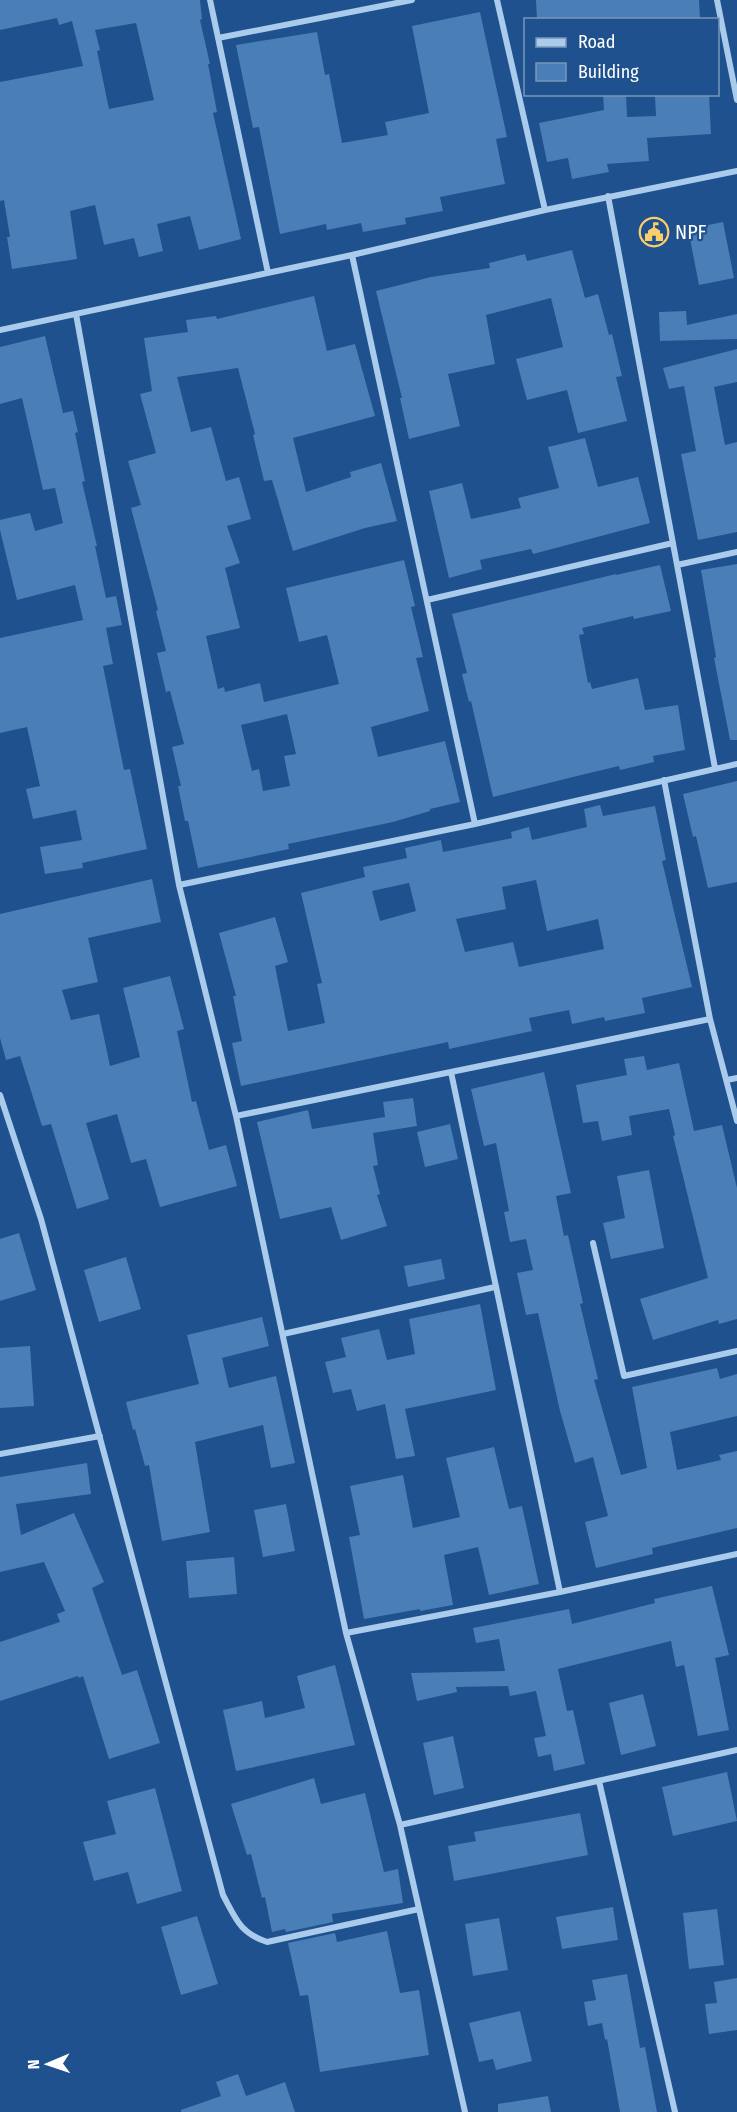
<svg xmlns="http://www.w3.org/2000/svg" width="737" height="2112" viewBox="0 0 737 2112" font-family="'Fira Sans Condensed',sans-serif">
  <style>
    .building { fill: #4a7eb7; fill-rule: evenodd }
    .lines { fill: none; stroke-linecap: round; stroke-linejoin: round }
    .minor { stroke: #abcbed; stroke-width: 6 }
    .labels { text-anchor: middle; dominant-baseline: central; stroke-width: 4.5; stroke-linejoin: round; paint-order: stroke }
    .poi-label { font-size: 20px; fill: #fff; stroke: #1e518d; text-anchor: start }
  </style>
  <rect width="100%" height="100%" fill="#1e518d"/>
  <!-- building -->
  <path class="building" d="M0 0H200L202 19 200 20 210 64H208L217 112 213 113 241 239 199 250 190 216 157 224 163 251 139 257 134 238 104 245 95 205 70 211 77 259 12 269 7 237H10L4 200 0 201V82L83 66 72 21 59 25 57 18 0 30ZM136 23 154 100 109 109 97 51 100 50 95 30Z
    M536 0H699L700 20H537Z
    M480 12 507 137 496 139 505 184 440 197 443 211 405 218 406 224 363 232 361 223 327 230 326 224 280 234 259 127 253 128 236 45 317 32 325 75 329 74 342 143 388 135 385 122 429 113 412 26Z
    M603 94H626L627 117 656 116 655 96 709 94 711 134 647 138 649 161 607 164 609 172 572 179 568 158 547 162 539 123 604 110Z
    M723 222 734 278 699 285 688 229Z
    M572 250 585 298 598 294 609 335 612 334 622 376 616 377 627 421 578 433 567 390 527 400 516 359 563 347 551 298 486 315 495 364 448 374 460 426 409 439 400 398H402L376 291 431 277 490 268 489 263 525 254 527 261Z
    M314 296 327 351 355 344 375 416 293 438 306 492 351 477 350 472 381 463 397 521 365 528 293 551 272 480 264 481 253 435 255 434 238 368 177 377 191 432 211 427 226 481 239 477 251 519 227 526 240 563 225 568 240 628 206 636 218 689 224 687 225 692 260 683 264 702 339 684 327 635 299 642 286 588 404 560 415 606 411 607 423 657 416 658 429 711 371 727 378 757 445 741 460 802 430 809V811L393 822 288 844 289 849 198 868 188 821H185L178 786H181L172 747 184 744 170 691 166 692 157 653 166 651 156 611 158 610 131 508 141 505 128 461 156 453 140 394 152 391 144 338 188 332 186 320 216 316 217 319ZM287 714 296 754 284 756 290 786 263 791 259 769 252 771 241 725Z
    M686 311 687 325 737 314V339L660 341 659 312Z
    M45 336 63 413 73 411 78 432 75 433 85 481 82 482 97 546H95L106 598 116 596 122 625 106 628 113 664 103 666 124 770 130 769 147 849 82 863 83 868 45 874 40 847 82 840 76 810 33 819 26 789 40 786 27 727 0 733V638L83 620 75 585 17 600 0 530V520L30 513 35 531 63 523 55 488 43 490 22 398 0 404V347Z
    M737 349V382L714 387 725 445 737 442V532L698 540 681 454 696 451 684 386 669 389 663 368Z
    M585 438 598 487 638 477 650 523 533 554 531 549 480 560 482 569 449 578 429 491 462 483 471 519 521 508 518 498 559 488 548 447Z
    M737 564V740H730L714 658 716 657 701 570Z
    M660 565 671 611 634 619 633 616 582 628 584 634 579 635 588 683 590 682 592 689 638 678 645 710 678 705 685 750 653 756 654 762 620 770 619 766 577 776 493 797 471 701 469 702 462 674 467 673 452 614 616 574V575Z
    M737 781V882L708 888 696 836 693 837 683 794Z
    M600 805 603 816 655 806 666 860 662 861 692 987 642 998 645 1013 605 1021 604 1017 572 1024 569 1010 529 1018 532 1031 449 1049 448 1042 241 1086 232 1043 242 1041 233 996H236L219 933 275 917 288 962 275 966 288 1031 325 1023 317 984 322 983 301 893 365 877 363 867 407 858 405 848 441 840 443 852 512 838 511 832 529 827 532 840 587 827 584 809ZM536 880 547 931 598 919 604 949 519 967 513 942 465 952 456 919 506 909 502 887ZM409 883 416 911 380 921 372 891Z
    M152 879 161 922 88 938 98 982 62 990 71 1020 99 1014 110 1066 140 1057 123 988 170 976 184 1029 177 1031 192 1102 196 1101 209 1150 226 1145 237 1186 160 1207 146 1159 131 1163 117 1114 86 1123 109 1199 77 1209 51 1124 42 1126 20 1056 6 1060 0 1038V914Z
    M644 1056 647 1070 679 1063 694 1131 722 1125 737 1188V1319L719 1324 718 1320 653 1340 640 1299 708 1278 673 1136 675 1135 669 1109 629 1116 632 1135 602 1141 598 1121 583 1123 576 1085 627 1075 624 1059Z
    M544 1072 571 1193 556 1196 564 1236 568 1235 583 1303 580 1304 598 1379 594 1380 621 1475 647 1468 632 1387 717 1368 720 1379 737 1374V1416L670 1432 677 1470 721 1460 719 1455 737 1451V1528L652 1548 653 1554 596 1568 585 1522 608 1516 593 1457 575 1463 560 1411 538 1313 526 1315 517 1273 533 1270 526 1239 510 1242 504 1212 509 1211 496 1143 484 1146 471 1089Z
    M413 1098 417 1126 373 1133 378 1165 373 1166 380 1194 377 1195 387 1226 341 1240 331 1207 280 1219 257 1122 308 1110 312 1129 385 1117 383 1102Z
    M450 1124 458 1159 425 1167 417 1132Z
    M649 1170 664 1248 611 1259 603 1223 625 1218 617 1176Z
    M19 1233 36 1290 0 1301V1239Z
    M126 1257 141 1309 99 1322 84 1270Z
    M441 1259 445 1279 408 1287 404 1266Z
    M480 1304 496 1390 405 1409 415 1456 396 1459 385 1404 357 1411 351 1389 333 1393 325 1362 346 1357 341 1338 379 1329 387 1360 415 1354 409 1319Z
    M262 1317 269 1346 222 1358 229 1388 276 1376 295 1463 271 1468 263 1425 195 1442 210 1532 162 1541 149 1465 145 1466 135 1429 133 1430 126 1402 199 1384 187 1335Z
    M30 1346 34 1406 0 1408V1348Z
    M494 1447 509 1509 522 1506 539 1584 489 1595 478 1547 444 1555 453 1605 420 1611V1609L364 1619 349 1537 360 1535 350 1486 403 1475 413 1528 460 1517 446 1458Z
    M87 1463 91 1494 16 1504 21 1535 74 1513 104 1582 92 1588 122 1675 137 1670 160 1743 109 1759 83 1676 79 1678 78 1676 0 1701V1642L60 1622 57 1614 65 1611 44 1562 0 1572V1477Z
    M286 1504 295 1551 263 1557 254 1510Z
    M234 1557 237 1594 189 1598 186 1561Z
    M712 1586 729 1655 715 1658 729 1730 698 1736 684 1665 676 1667 671 1641 558 1669 567 1711 573 1710 585 1764 554 1771 551 1754 538 1757 534 1738 546 1736 536 1691 510 1696 508 1686 456 1687 457 1692 417 1701 411 1673 505 1671 499 1639 476 1643 473 1628 569 1609 572 1624 655 1603 654 1599Z
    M335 1665 355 1745 236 1771 223 1710 262 1701 265 1718 305 1708 297 1676Z
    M643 1694 656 1746 621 1755 609 1703Z
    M453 1736 464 1788 434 1795 423 1743Z
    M727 1772 737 1821 673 1836 662 1787Z
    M314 1778 321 1804 365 1793 384 1872 398 1869 403 1903 332 1914 333 1922 286 1932 285 1929 272 1932 265 1897 262 1898 251 1854 247 1855 231 1804Z
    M155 1788 182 1891 137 1904 128 1872 94 1881 83 1842 116 1834 107 1801Z
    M580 1813 588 1855 454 1881 448 1846 476 1841 474 1832Z
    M613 1907 618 1940 562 1949 556 1917Z
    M717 1909 724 1965 689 1969 683 1913Z
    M197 1916 218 1984 181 1995 161 1927Z
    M499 1918 508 1970 473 1976 465 1924Z
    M387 1931 400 1993 419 1990 429 2055 320 2072 308 1995 300 1996 288 1943 335 1933 337 1942Z
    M627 1974 640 2048 645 2047 657 2112H620L607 2039 605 2040 602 2023 588 2026 584 2002 596 2000 592 1980Z
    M737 1978V2030L709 2034 705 2004 717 2003 714 1982Z
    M520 2011 532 2061 496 2070 493 2059 479 2062 469 2023Z
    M238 2074 246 2096 285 2082 295 2112H181V2110L221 2096 216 2082Z
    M548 2096 551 2112H498V2104Z"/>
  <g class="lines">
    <!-- minor -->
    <path class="minor" d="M210 0 268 273
      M497 0 545 210
      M717 0 737 100
      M218 38 412 0
      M608 196 715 768
      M352 255 475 824
      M76 314 179 885 236 1116 346 1633 400 1825 465 2112
      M0 330 352 255 545 210 737 171
      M677 565 737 552
      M427 600 673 543
      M664 780 710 1019 737 1121
      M179 885 475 824 737 764
      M451 1072 560 1592
      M727 1080 737 1078
      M0 1095 41 1219 223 1895C236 1919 240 1933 267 1942L419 1909
      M236 1116 710 1019
      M593 1243 624 1376 737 1351
      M283 1334 495 1287
      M0 1454 100 1436
      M346 1633 560 1592 737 1554
      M599 1781 675 2112
      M400 1825 737 1750"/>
  </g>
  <!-- icons -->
  <defs>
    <g id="civic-ring" transform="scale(1.5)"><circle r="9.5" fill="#1e518d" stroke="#fcce6a" stroke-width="1.5"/><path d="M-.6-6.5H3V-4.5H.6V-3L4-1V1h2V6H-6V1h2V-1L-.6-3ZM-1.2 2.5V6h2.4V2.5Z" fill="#fcce6a"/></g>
  </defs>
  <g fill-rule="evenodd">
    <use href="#civic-ring" x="654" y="232"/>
  </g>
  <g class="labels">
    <!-- poi labels -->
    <g class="poi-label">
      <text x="675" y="232">NPF</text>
    </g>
  </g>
  <!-- legend -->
  <rect x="524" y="18" width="195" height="78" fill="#1e518d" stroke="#7897bb" stroke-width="1.5"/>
  <rect x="536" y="38" width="30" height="9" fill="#abcbed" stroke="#7897bb" stroke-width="1.5"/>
  <text x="578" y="48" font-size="18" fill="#ffffff">Road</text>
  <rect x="536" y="63" width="30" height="18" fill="#4a7eb7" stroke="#7897bb" stroke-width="1.5"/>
  <text x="578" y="78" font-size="18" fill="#ffffff">Building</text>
  <!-- north arrow -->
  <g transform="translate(48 2064) rotate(268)" stroke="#1e518d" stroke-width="4.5" paint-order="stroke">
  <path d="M0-4.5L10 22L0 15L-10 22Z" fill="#ffffff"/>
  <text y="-9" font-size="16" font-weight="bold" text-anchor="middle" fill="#ffffff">N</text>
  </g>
</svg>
